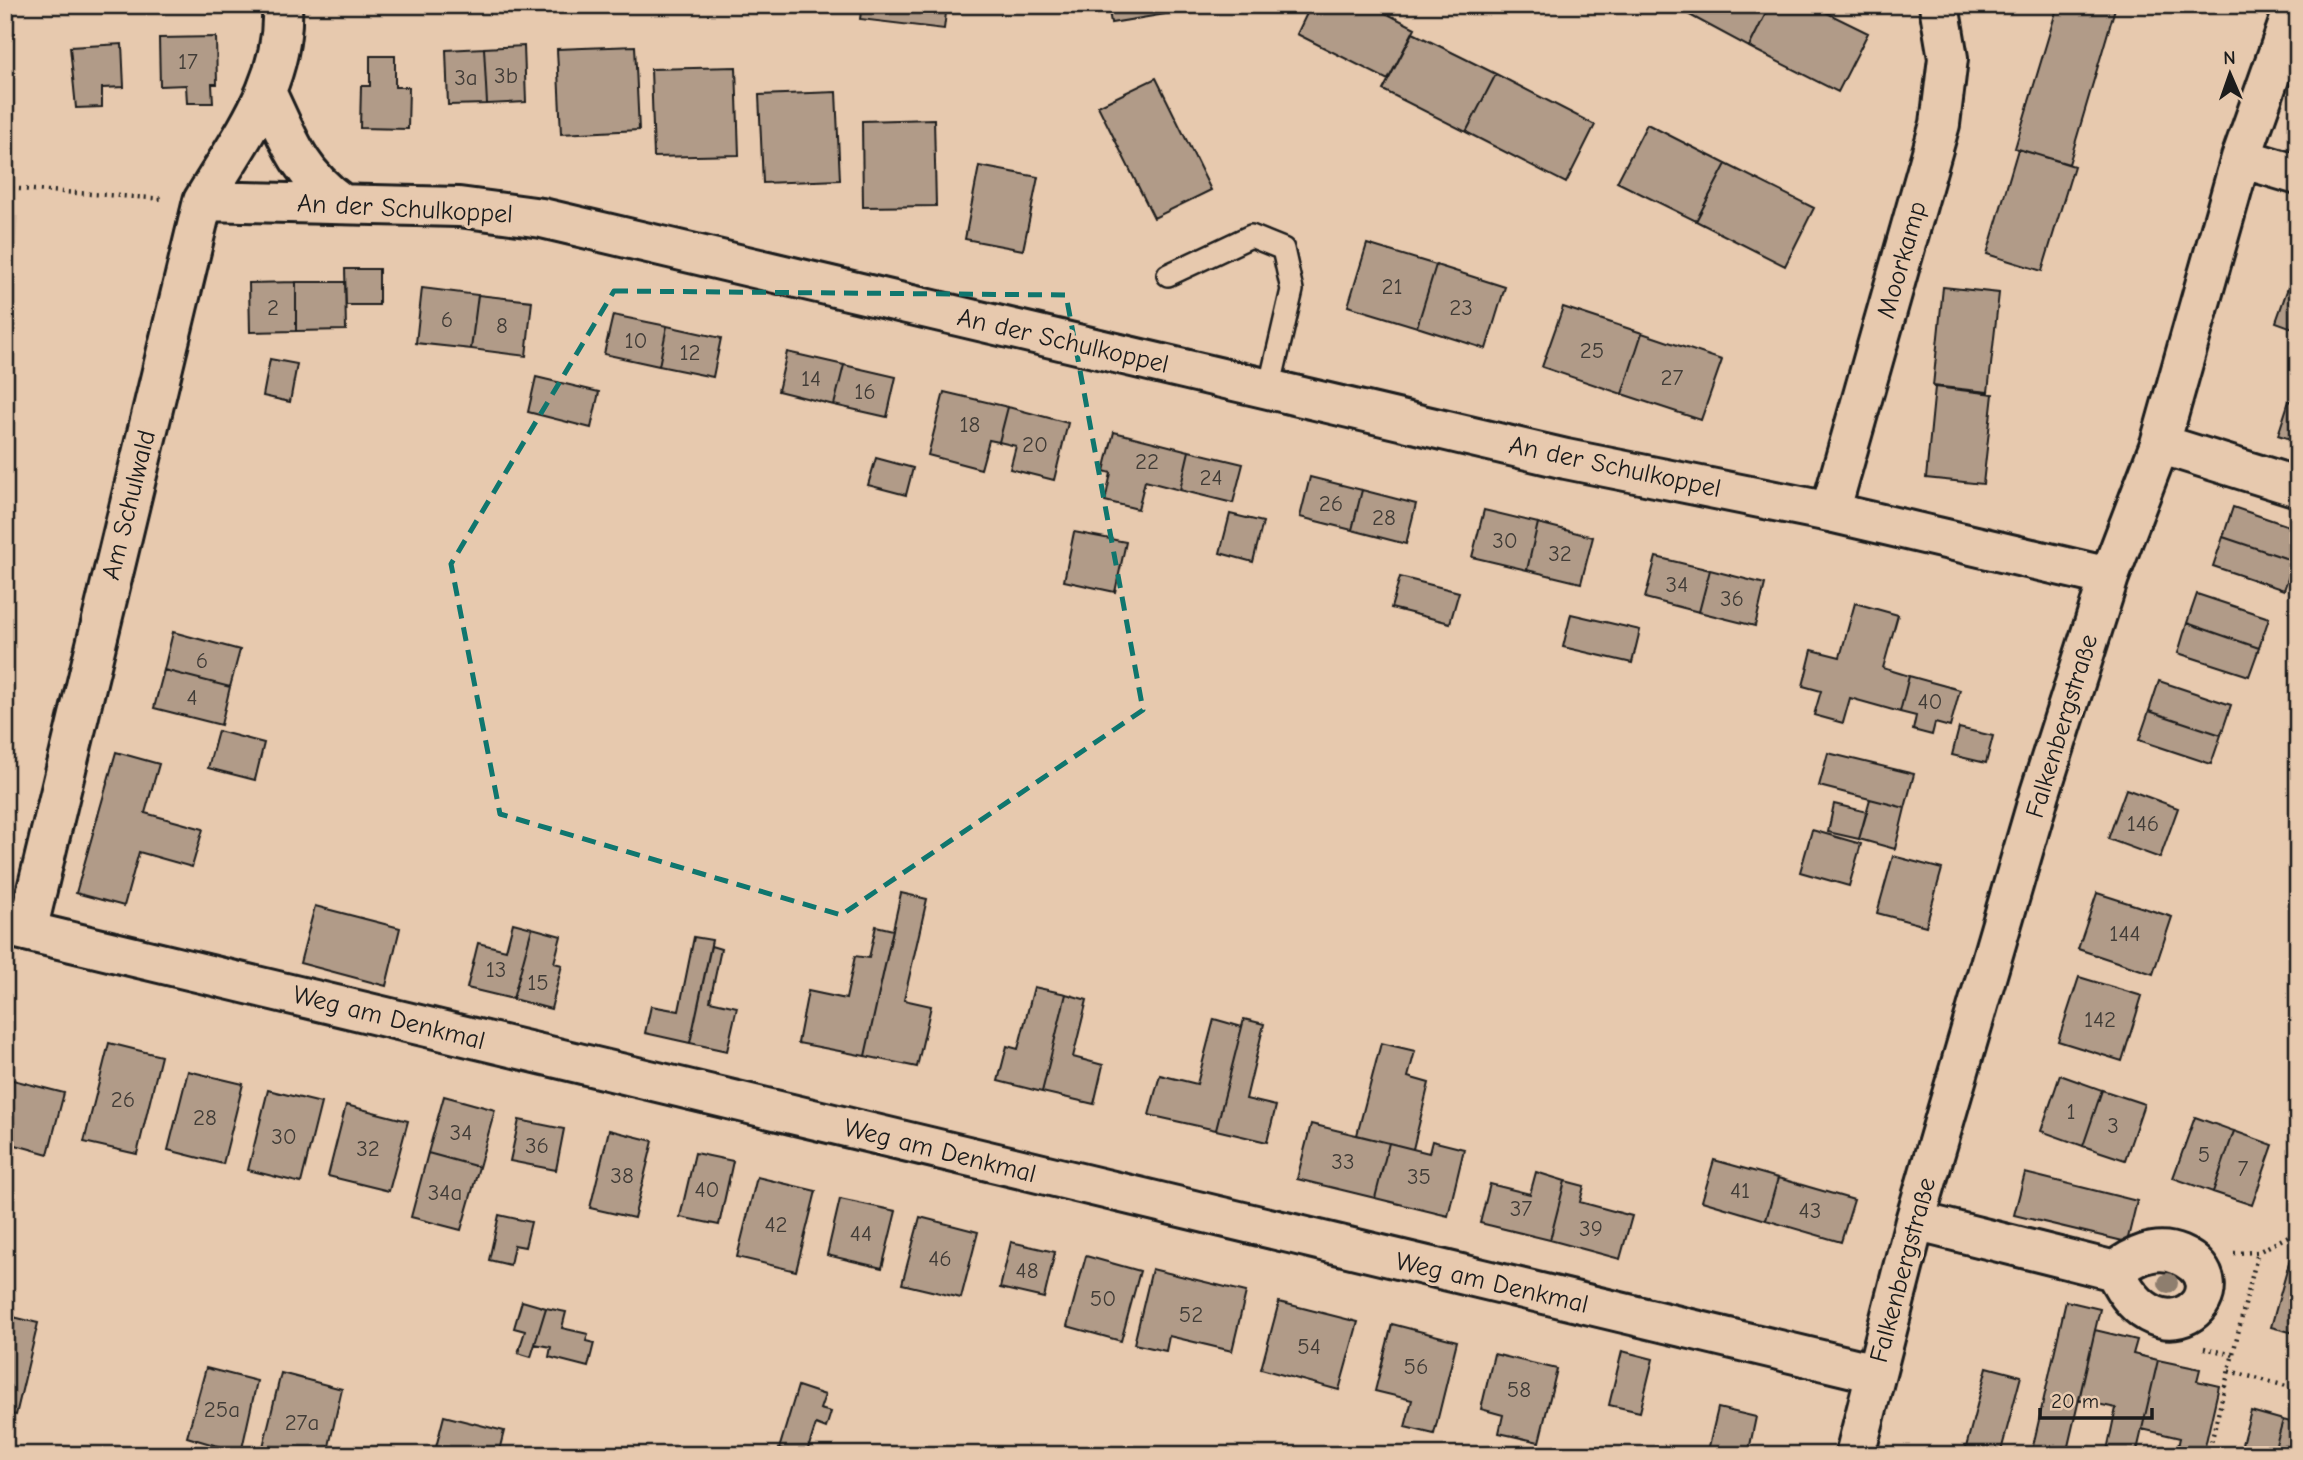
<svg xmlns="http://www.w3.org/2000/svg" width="2303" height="1460" viewBox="0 0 2303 1460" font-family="'Comic Neue',sans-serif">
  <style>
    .built { fill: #d7bba3 }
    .building { fill: #b19b88; stroke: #1c1c1c; stroke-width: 2 }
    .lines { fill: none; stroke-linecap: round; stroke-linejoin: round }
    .service-casing { stroke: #1c1c1c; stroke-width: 26 }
    .minor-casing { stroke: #1c1c1c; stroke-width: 44 }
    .path { stroke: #1c1c1c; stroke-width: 4.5; stroke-dasharray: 2 5; stroke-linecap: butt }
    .service { stroke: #e7c9ae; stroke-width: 21 }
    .minor { stroke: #e7c9ae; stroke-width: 38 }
    .tree { fill: #8e7e6e }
    .marked { fill: none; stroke: #0f766e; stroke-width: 5; stroke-dasharray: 14 9; stroke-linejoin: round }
    .labels { text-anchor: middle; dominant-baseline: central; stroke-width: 7; stroke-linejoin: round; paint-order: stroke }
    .number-label { font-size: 23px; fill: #413c37 }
    .street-label { font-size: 26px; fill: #1c1c1c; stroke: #e7c9ae }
  </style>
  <rect width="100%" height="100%" fill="#e7c9ae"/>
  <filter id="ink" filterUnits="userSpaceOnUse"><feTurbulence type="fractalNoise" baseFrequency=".0143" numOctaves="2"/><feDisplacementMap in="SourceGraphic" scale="14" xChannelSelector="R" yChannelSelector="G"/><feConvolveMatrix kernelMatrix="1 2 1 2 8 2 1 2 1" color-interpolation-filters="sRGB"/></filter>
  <g filter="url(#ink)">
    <!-- built -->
    <path class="built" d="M5 215 18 216 5 403Z"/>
    <!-- building -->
    <path class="building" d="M862 5H947L944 29 860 19Z
      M1108 5H1170L1172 13 1111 23Z
      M1311 5H1370L1415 28 1388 80 1297 34Z
      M1671 5H1770L1749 47Z
      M1770 5H1811L1868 33 1838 92 1749 47Z
      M2058 5H2116L2069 164 2015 148Z
      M1413 33 1496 74 1466 132 1383 90Z
      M216 37 217 84H212L213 103H187L186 85 160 86 159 38Z
      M122 44 124 87 102 88V107L76 108 70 47Z
      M524 46 526 102 487 104 484 48Z
      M635 46 639 130 561 134 557 49Z
      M484 48 487 104 448 105 446 50Z
      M370 56H395V87H409L408 129 360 128 361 86H370Z
      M736 67 739 155 654 157 651 69Z
      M1496 74 1595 125 1566 183 1466 132Z
      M1156 78 1211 190 1154 218 1098 106Z
      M836 92 840 180 763 183 759 95Z
      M934 119 936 206 863 207 862 121Z
      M1647 124 1726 164 1696 221 1617 182Z
      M2018 149 2074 166 2042 271 1987 254Z
      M1726 164 1814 208 1785 266 1696 221Z
      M979 166 1038 177 1023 250 965 239Z
      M1367 244 1436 265 1417 327 1348 306Z
      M1436 265 1505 287 1486 349 1417 327Z
      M345 269H379V305H346Z
      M296 282H345L346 330 296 331Z
      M296 282V331L250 332 249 283Z
      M2290 282 2298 284V330L2276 322Z
      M1943 287 1999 293 1988 392 1933 386Z
      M422 288 478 295 471 349 416 343Z
      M478 295 532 301 526 356 471 349Z
      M1563 307 1642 333 1622 394 1542 367Z
      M613 315 667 326 659 366 604 354Z
      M667 326 721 338 713 377 659 366Z
      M1642 333 1722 360 1701 420 1622 394Z
      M787 352 844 365 834 405 778 391Z
      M270 359 297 364 290 402 263 396Z
      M844 365 896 377 887 417 834 405Z
      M536 377 599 392 591 428 528 412Z
      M1935 387 1993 394 1983 484 1926 478Z
      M944 392 1008 407 999 442 989 440 981 469 928 455Z
      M2289 401 2298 403V426L2293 440 2278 435Z
      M1008 407 1068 423 1054 480 1010 469 1016 446 999 442Z
      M1114 432 1189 451 1180 490 1145 481 1138 509 1105 501 1111 473 1104 471Z
      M1189 451 1243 464 1233 503 1180 490Z
      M876 458 913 468 906 495 868 485Z
      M1310 477 1362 490 1352 530 1300 517Z
      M1362 490 1416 504 1406 544 1352 530Z
      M2233 507 2298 529 2294 561 2223 537Z
      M1484 510 1538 523 1527 570 1472 557Z
      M1230 514 1263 522 1253 562 1220 553Z
      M1538 523 1593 537 1581 583 1527 570Z
      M1074 532 1126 542 1115 592 1064 581Z
      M2223 537 2294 561 2284 590 2213 566Z
      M1656 557 1710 570 1699 612 1645 598Z
      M1710 570 1765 584 1755 626 1699 612Z
      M1400 577 1459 592 1450 623 1391 608Z
      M2197 594 2269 618 2259 648 2187 623Z
      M1855 603 1898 615 1883 668 1909 676 1900 712 1850 698 1843 723 1814 715 1821 691 1803 686 1812 650 1840 657Z
      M1571 614 1640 630 1632 663 1563 647Z
      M2187 623 2259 648 2249 676 2178 653Z
      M173 632 240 650 230 687 164 670Z
      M164 670 230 687 221 725 154 708Z
      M1909 676 1960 690 1950 727 1935 723 1932 735 1913 730 1916 716 1900 712Z
      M2159 681 2231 705 2221 735 2149 711Z
      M2149 711 2221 735 2211 764 2139 740Z
      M1959 728 1993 736 1986 763 1952 755Z
      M218 731 264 743 255 780 208 768Z
      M116 752 159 764 145 813 203 829 192 867 139 852 124 906 76 893Z
      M1828 753 1914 774 1905 808 1819 786Z
      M2126 789 2178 808 2160 858 2108 839Z
      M1870 799 1905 808 1895 849 1859 839Z
      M1834 804 1867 812 1859 839 1828 832Z
      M1812 830 1861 844 1849 886 1800 872Z
      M1893 856 1942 869 1926 926 1877 913Z
      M901 893 927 899 904 1000 931 1006 917 1067 865 1056Z
      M2097 893 2172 917 2153 974 2078 949Z
      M315 906 400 928 386 986 300 963Z
      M513 923 532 928 513 999 467 988 478 943 506 950Z
      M876 926 893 930 865 1056 798 1043 808 991 846 999 855 956 869 958Z
      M532 928 561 936 554 963 562 965 551 1009 513 999Z
      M694 937 712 940 690 1043 645 1033 651 1006 679 1011Z
      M711 946 721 949 710 1001 737 1007 727 1051 690 1043Z
      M2079 977 2142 996 2122 1061 2058 1041Z
      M1034 987 1066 994 1042 1092 998 1081 1007 1046 1018 1049Z
      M1066 994 1087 1000 1073 1057 1103 1065 1094 1104 1042 1092Z
      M1214 1019 1242 1027 1216 1130 1149 1115 1160 1075 1197 1084Z
      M1244 1019 1264 1024 1246 1099 1276 1106 1267 1142 1216 1130Z
      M109 1043 161 1056 137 1154 84 1142Z
      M1381 1043 1415 1051 1408 1077 1429 1083 1413 1149 1357 1135Z
      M188 1071 243 1084 223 1164 168 1150Z
      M2060 1075 2102 1090 2083 1146 2041 1131Z
      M5 1078 64 1093 48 1154 5 1142Z
      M268 1090 321 1103 301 1183 248 1170Z
      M2102 1090 2144 1104 2125 1160 2083 1146Z
      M444 1096 495 1110 479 1167 428 1153Z
      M346 1105 408 1121 389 1191 328 1176Z
      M2195 1117 2234 1131 2213 1192 2173 1178Z
      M519 1120 564 1129 556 1170 510 1161Z
      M1311 1124 1389 1143 1375 1198 1297 1179Z
      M609 1130 653 1141 634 1218 590 1208Z
      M2234 1131 2273 1145 2252 1205 2213 1192Z
      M1432 1141 1464 1149 1448 1216 1375 1198 1389 1143 1429 1153Z
      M428 1153 479 1167 461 1230 411 1217Z
      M695 1153 733 1161 719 1225 680 1217Z
      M1714 1160 1778 1178 1766 1220 1702 1201Z
      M1536 1172 1565 1181 1550 1240 1480 1223 1490 1184 1530 1194Z
      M2025 1173 2137 1201 2127 1242 2014 1215Z
      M757 1177 816 1191 796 1271 737 1257Z
      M1778 1178 1854 1200 1841 1242 1766 1220Z
      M1565 1181 1584 1186 1580 1202 1632 1216 1620 1259 1550 1240Z
      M840 1199 896 1211 882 1268 827 1255Z
      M499 1215 531 1222 525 1247 514 1245 510 1265 489 1260Z
      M920 1217 978 1232 961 1298 902 1284Z
      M1011 1242 1055 1252 1044 1298 1000 1288Z
      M1086 1256 1140 1271 1121 1341 1067 1326Z
      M2291 1256 2298 1258V1334L2271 1327Z
      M1152 1269 1246 1292 1232 1351 1169 1336 1166 1351 1134 1344Z
      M522 1301 546 1308 531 1357 518 1353 525 1331 514 1328Z
      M2066 1301 2100 1309 2066 1455H2031Z
      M1279 1302 1358 1322 1339 1390 1261 1369Z
      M546 1308 566 1312 562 1328 588 1334 586 1341 594 1343 588 1367 549 1357 551 1347 535 1344Z
      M5 1315 38 1323 16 1415 5 1413Z
      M1392 1324 1457 1341 1434 1434 1405 1427 1412 1400 1375 1391Z
      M2095 1330 2137 1340 2133 1354 2158 1360 2136 1455H2106L2116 1408 2079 1400Z
      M1622 1351 1653 1359 1640 1412 1609 1405Z
      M1494 1354 1557 1369 1539 1442 1499 1433 1503 1415 1481 1409Z
      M2158 1360 2200 1369 2197 1381 2219 1386 2203 1455H2176L2180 1438 2142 1429Z
      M1987 1367 2021 1376 2000 1455H1964Z
      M206 1368 257 1381 241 1453 187 1437Z
      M281 1373 342 1389 327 1455H261Z
      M798 1386 825 1395 820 1409 831 1412 826 1428 816 1424 806 1455 779 1449Z
      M1718 1408 1756 1417 1748 1455H1707Z
      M2251 1411 2283 1420 2273 1455H2239Z
      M444 1416 504 1431 498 1455H434Z
      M2283 1420 2298 1424V1455H2273Z"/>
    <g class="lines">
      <!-- service casing -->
      <g class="service-casing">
        <path id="service" d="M1168 275 1251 236 1283 249 1292 290 1269 389"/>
      </g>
      <!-- minor casing -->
      <g class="minor-casing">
        <path id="minor" d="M267 94C288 138 299 173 340 202
          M2241 158 2298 175
          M203 201 459 207 542 218 1566 459 1830 512 2109 577
          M2160 444 2298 487
          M1830 512 1940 124 1948 58 1939 5
          M5 926 1875 1373
          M27 931 203 201C240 138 286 83 282 5
          M1915 1221 2115 1271C2132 1257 2156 1245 2179 1255 2248 1284 2162 1373 2115 1271
          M1855 1455 1915 1221 2040 793 2109 577 2160 444 2241 158 2295 5"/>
      </g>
      <!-- path -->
      <path class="path" d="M5 188 165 199
        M2234 1253 2258 1252 2298 1231
        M2204 1348 2234 1355
        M2229 1371 2298 1389
        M2208 1455 2258 1252"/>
      <!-- service -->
      <use href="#service" class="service"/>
      <!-- minor -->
      <use href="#minor" class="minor"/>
    </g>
    <!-- trees -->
    <circle class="tree" cx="2168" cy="1283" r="10"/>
  </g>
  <!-- marked area -->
  <path class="marked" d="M614 291 1066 295 1143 710 841 915 500 814 451 564Z"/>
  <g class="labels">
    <!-- number labels -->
    <g class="number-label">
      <text x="188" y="61">17</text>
      <text x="506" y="75">3b</text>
      <text x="466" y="77">3a</text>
      <text x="1392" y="286">21</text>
      <text x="273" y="307">2</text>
      <text x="1461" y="307">23</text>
      <text x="447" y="319">6</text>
      <text x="502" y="325">8</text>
      <text x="636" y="340">10</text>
      <text x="1592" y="350">25</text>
      <text x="690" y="352">12</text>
      <text x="1672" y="377">27</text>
      <text x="811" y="378">14</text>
      <text x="865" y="391">16</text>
      <text x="970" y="424">18</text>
      <text x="1035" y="444">20</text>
      <text x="1147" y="461">22</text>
      <text x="1211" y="477">24</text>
      <text x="1331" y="503">26</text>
      <text x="1384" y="517">28</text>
      <text x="1505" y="540">30</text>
      <text x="1560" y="553">32</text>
      <text x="1677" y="584">34</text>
      <text x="1732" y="598">36</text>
      <text x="202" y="660">6</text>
      <text x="192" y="697">4</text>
      <text x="1930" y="701">40</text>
      <text x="2143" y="823">146</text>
      <text x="2125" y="933">144</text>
      <text x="496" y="969">13</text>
      <text x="538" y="982">15</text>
      <text x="2100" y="1019">142</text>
      <text x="123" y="1099">26</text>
      <text x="2071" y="1111">1</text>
      <text x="205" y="1117">28</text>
      <text x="2113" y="1125">3</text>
      <text x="461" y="1132">34</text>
      <text x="284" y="1136">30</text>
      <text x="537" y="1145">36</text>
      <text x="368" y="1148">32</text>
      <text x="2204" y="1154">5</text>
      <text x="1343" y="1161">33</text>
      <text x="2243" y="1168">7</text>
      <text x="622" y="1175">38</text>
      <text x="1419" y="1176">35</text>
      <text x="707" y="1189">40</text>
      <text x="1740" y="1190">41</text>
      <text x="445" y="1192">34a</text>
      <text x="1521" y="1208">37</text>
      <text x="1810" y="1210">43</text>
      <text x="776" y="1224">42</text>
      <text x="1591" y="1228">39</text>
      <text x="861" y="1233">44</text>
      <text x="940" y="1258">46</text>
      <text x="1027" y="1270">48</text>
      <text x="1103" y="1298">50</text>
      <text x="1191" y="1314">52</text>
      <text x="1309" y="1346">54</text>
      <text x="1416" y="1366">56</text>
      <text x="1519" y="1389">58</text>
      <text x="222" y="1409">25a</text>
      <text x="302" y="1422">27a</text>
    </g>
    <!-- street labels -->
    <g class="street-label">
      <text transform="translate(405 209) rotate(3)">An der Schulkoppel</text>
      <text transform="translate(1902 260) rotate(-74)">Moorkamp</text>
      <text transform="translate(1063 341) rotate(13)">An der Schulkoppel</text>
      <text transform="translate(1615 467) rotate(12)">An der Schulkoppel</text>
      <text transform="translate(129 505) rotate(-76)">Am Schulwald</text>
      <text transform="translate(2062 726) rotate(-73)">Falkenbergstraße</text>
      <text transform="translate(389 1018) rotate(14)">Weg am Denkmal</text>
      <text transform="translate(940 1151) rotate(14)">Weg am Denkmal</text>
      <text transform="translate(1903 1270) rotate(-75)">Falkenbergstraße</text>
      <text transform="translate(1492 1283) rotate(13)">Weg am Denkmal</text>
    </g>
  </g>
  <!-- margin -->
  <rect width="2303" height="1460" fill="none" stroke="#e7c9ae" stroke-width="28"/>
  <rect x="14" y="14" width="2275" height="1432" fill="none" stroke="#1c1c1c" stroke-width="2.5" filter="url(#ink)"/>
  <!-- north arrow -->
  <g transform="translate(2230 74) rotate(358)" stroke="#e7c9ae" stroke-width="5" paint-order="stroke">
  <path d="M0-5L12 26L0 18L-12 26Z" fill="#1c1c1c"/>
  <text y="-10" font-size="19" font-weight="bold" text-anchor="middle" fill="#1c1c1c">N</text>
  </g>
  <!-- scale -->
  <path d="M2040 1408v10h112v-10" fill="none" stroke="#1c1c1c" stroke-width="3.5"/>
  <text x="2051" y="1408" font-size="21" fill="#1c1c1c" stroke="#e7c9ae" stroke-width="5" paint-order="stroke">20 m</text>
</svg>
